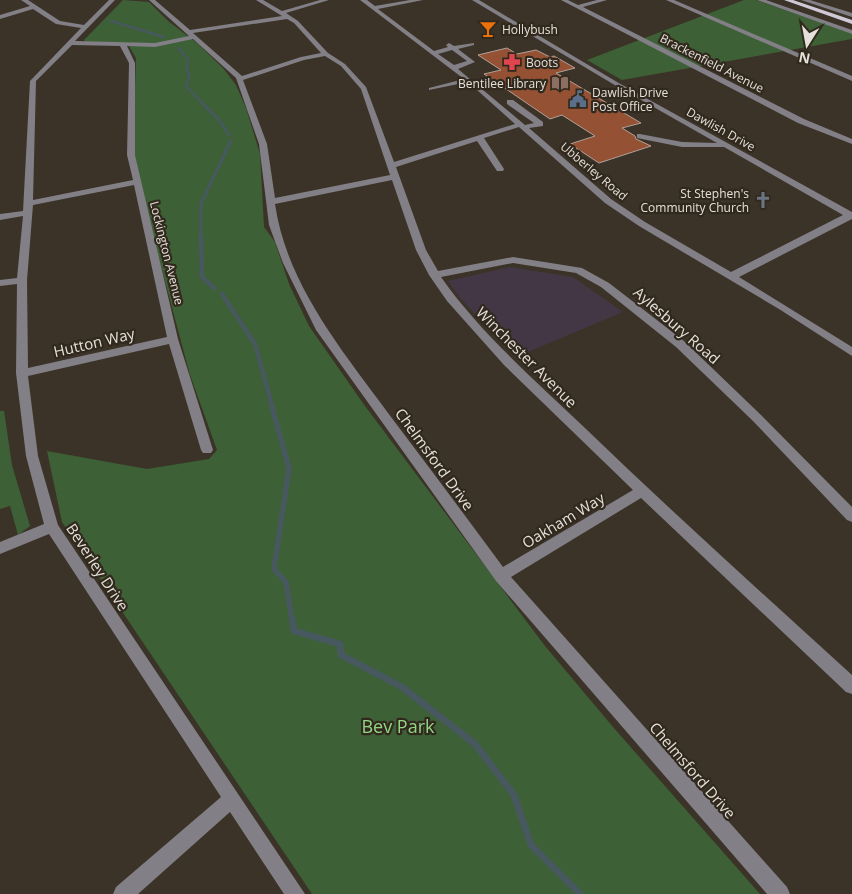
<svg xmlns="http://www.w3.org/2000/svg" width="852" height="894" viewBox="0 0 852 894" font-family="'Open Sans',sans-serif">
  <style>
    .commercial { fill: #443745 }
    .green { fill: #3d6036 }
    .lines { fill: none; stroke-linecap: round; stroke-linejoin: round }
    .stream-far4 { stroke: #47585e; stroke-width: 2.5 }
    .stream-far3 { stroke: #47585e; stroke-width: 3 }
    .stream-far2 { stroke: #47585e; stroke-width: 4.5 }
    .stream-far1 { stroke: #47585e; stroke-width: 5.5 }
    .stream { stroke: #47585e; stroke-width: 7 }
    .building { fill: #945134; stroke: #b2a099 }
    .minor { fill: #827f86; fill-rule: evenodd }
    .major { fill: #cfc9d7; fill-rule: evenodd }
    .labels { text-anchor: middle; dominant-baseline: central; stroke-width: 4.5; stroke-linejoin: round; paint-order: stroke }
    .far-poi-label { font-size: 12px; fill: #e5e0d9; stroke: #31291d; text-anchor: start }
    .far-street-label { font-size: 12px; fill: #e5e0d9; stroke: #31291d }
    .street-label { font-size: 15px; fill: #e5e0d9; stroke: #31291d }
    .near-park-label { font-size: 18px; fill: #92d584; stroke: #31291d }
  </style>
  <rect width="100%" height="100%" fill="#3b3327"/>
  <!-- commercial -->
  <path class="commercial" d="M510 267 573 277 623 312 516 357 460 298 448 281Z"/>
  <!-- green -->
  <path class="green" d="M123 0 149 2 168 21 197 43 223 68 236 85 246 108 260 154 264 227 275 242 289 284 309 326 365 406 545 646 613 727 760 894H312L62 522 47 451 147 469 209 459 217 450 190 375 145 206 133 145 136 58 127 43H86L84 40Z
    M744 0H756L852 33V39L622 80 587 60Z
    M0 411H4L12 465 30 526 18 535 10 506 0 509Z"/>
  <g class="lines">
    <!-- stream-far4 -->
    <path class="stream-far4" d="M111 21 164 37
      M178 48 188 59 187 72 190 75 186 86 203 104"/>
    <!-- stream-far3 -->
    <path class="stream-far3" d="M202 103 220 121 229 135
      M201 236V204L231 140"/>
    <!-- stream-far2 -->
    <path class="stream-far2" d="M201 235 202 277 214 288
      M222 294 255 344 272 405"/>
    <!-- stream-far1 -->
    <path class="stream-far1" d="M271 403 289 468 274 569 286 582 292 620"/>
    <!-- stream -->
    <path class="stream" d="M292 619 294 631 340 644 341 655 402 687 475 744 514 795 531 845 580 894"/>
  </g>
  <!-- building -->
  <path class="building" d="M507 48 517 54 536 50 550 57 554 56 575 68 556 73 641 123 622 128 635 136 636 139 651 146 599 163 570 144 595 136 562 115 550 119 484 74 501 70 478 55Z"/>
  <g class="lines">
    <!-- minor -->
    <path class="minor" d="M21 0H28L60 21 84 25 109 0H115L75 41 155 43 189 36 149 0H155L190 30 282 16 256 0H263L282 11 320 0H329L286 13 298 21 328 53 345 64 366 87 394 162 515 124 468 82 429 90V88L464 79 360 0H367L375 6 410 0H423L378 9 434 51 448 47 446 45 449 43 454 46 474 43V45L458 49 475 62 458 69 525 125 534 123 507 104V100H513L543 122V126L529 128 611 199 645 222 731 272 843 215 724 147H682L637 138V134H640L682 142 717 143 613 84 472 0H479L617 82 852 212V219L739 277 852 347V356L779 309 639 226 605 203 519 127 484 138 504 169 503 171H497L477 141 396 167 426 250 438 271 513 257 582 268 609 283 684 341 761 415 852 507V522L847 520 753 421 676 347 601 287 576 273 513 263 441 277C481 334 534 379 585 428 672 512 762 593 852 675V694L846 692 641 498 511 577 787 887 790 894H767L496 581 316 330 283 263 269 225 259 144 236 78 193 39 155 47 127 46 135 63V155L178 339 213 450 211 453H203L201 450 169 344 28 376 38 456 58 525 305 894H284L230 812 138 894H113L116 887 221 797 49 534 0 554V542L44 524 26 456 16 373 17 284 0 286V280L17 278 23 216 0 220V214L23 211 30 81 81 28 56 24 33 9 0 19V15L30 6ZM287 19 294 23 321 53 301 57 242 76 193 33ZM72 45 120 46 129 63 127 155 133 180 33 200 36 81ZM452 50 467 61 454 65 438 54ZM325 56 341 66 361 89 390 175 275 198 267 144 243 80 304 60ZM392 180 416 250 429 275 447 301 504 365 633 490 503 567C467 518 431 470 394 421 346 355 287 287 275 204ZM134 185 167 337 28 368 27 280 33 205Z
      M561 0H568L578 5 597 0H607L583 7 804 119 852 139V144L798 123Z
      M666 0H674L852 76V81Z
      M757 0H766L852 30V34Z
      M801 0H810L852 13V17Z"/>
    <!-- major -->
    <path class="major" d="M784 0H793L852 20V24Z"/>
  </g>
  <!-- icons -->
  <defs>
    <g id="bar-bare" transform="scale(1.35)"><path d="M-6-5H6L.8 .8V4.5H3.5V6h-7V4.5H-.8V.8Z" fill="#e8710a" stroke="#31291d" stroke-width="2.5" paint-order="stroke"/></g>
    <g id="pharmacy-bare" transform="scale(1.35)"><path d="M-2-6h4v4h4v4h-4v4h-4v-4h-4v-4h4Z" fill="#e0444e" stroke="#31291d" stroke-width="2.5" paint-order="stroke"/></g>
    <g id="library-bare" transform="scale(1.35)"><path d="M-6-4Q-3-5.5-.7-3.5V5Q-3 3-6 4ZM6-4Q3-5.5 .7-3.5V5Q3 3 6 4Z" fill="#8d6e63" stroke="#31291d" stroke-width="2.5" paint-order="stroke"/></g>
    <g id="civic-bare" transform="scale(1.35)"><path d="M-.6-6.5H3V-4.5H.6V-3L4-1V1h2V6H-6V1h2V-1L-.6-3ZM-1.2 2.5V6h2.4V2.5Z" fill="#5c6f8a" stroke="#31291d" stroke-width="2.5" paint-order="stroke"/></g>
    <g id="church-bare" transform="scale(1.35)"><path d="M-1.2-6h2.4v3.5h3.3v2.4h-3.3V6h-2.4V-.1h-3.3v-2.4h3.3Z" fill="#6b7280" stroke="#31291d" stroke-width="2.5" paint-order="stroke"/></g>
  </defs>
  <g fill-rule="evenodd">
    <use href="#bar-bare" x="488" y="29"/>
    <use href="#pharmacy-bare" x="512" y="62"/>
    <use href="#library-bare" x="560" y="83"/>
    <use href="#civic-bare" x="578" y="99"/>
    <use href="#church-bare" x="763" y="200"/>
  </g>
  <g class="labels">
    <!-- far-poi labels -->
    <g class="far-poi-label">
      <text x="502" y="29">Hollybush</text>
      <text x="526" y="62">Boots</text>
      <text x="546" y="83" text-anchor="end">Bentilee Library</text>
      <text x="592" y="92">Dawlish Drive<tspan x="592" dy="14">Post Office</tspan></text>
      <text x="749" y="193" text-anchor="end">St Stephen's<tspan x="749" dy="14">Community Church</tspan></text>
    </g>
    <!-- far-street labels -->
    <g class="far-street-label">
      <text transform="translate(712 63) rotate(27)">Brackenfield Avenue</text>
      <text transform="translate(721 129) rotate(29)">Dawlish Drive</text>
      <text transform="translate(594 171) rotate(40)">Ubberley Road</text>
      <text transform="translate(167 253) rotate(76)">Lockington Avenue</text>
    </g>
    <!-- street labels -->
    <g class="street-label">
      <text transform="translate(677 325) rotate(41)">Aylesbury Road</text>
      <text transform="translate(94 342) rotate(-13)">Hutton Way</text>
      <text transform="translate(527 357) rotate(45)">Winchester Avenue</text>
      <text transform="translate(435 459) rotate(54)">Chelmsford Drive</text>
      <text transform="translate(563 520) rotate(-31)">Oakham Way</text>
      <text transform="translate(98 567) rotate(57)">Beverley Drive</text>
      <text transform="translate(693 770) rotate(49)">Chelmsford Drive</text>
    </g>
    <!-- near-park labels -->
    <g class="near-park-label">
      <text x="398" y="726">Bev Park</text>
    </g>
  </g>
  <!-- north arrow -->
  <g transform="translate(807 45) rotate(191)" stroke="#31291d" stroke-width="4" paint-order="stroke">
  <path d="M0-4L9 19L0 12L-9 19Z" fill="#e5e0d9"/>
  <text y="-8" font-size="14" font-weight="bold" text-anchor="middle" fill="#e5e0d9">N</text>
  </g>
</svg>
